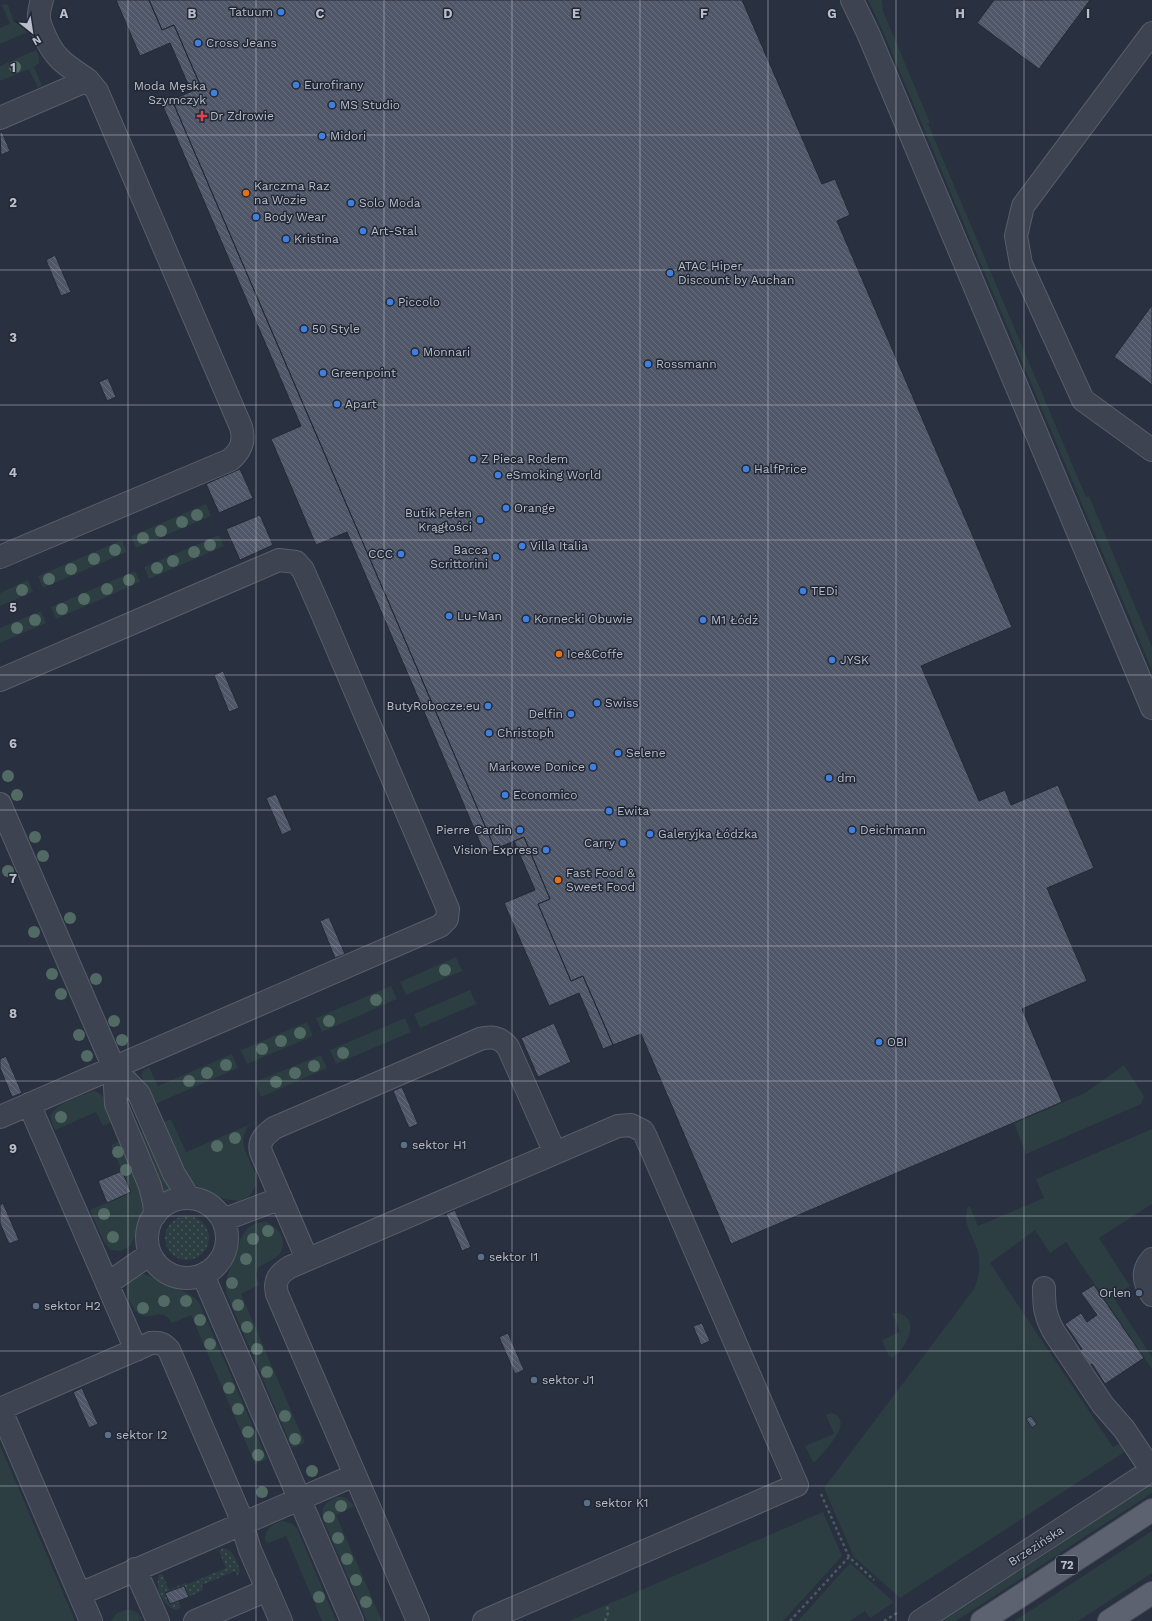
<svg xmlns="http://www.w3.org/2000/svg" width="1152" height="1621" viewBox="0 0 1152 1621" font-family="'Work Sans',sans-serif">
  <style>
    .grass { fill: #2c3e42 }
    .park { fill: url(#park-dots) }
    .building { fill: url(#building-back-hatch); stroke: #242a37 }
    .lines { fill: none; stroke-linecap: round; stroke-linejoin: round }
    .minor-casing { stroke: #585e6a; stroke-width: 24 }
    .major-casing { stroke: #474c59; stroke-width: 24 }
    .path { stroke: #4c5b60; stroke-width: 2.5; stroke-dasharray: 3 3; stroke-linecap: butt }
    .minor { stroke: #3d4350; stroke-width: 22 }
    .major { stroke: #5c6270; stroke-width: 22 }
    .tree { fill: #526a64 }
    .grid { fill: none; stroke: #babeca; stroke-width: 1; stroke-opacity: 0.55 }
    .shop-dot { fill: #3f7fe0; stroke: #222835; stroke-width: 1.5 }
    .health-dot { fill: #e0444e; stroke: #222835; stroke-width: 1.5 }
    .food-dot { fill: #e8710a; stroke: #222835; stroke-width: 1.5 }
    .service-dot { fill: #5c6f8a; stroke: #222835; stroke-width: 1.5 }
    .labels { text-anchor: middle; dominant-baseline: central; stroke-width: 3; stroke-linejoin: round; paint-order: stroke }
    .shield { fill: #222835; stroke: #8c919d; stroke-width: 1 }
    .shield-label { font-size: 11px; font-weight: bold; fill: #babeca }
    .poi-label { font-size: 12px; fill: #babeca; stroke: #222835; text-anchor: start }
    .street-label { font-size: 12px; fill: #babeca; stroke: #222835 }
    .grid-label { font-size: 13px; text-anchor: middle; font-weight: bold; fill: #babeca; stroke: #222835; stroke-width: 3; stroke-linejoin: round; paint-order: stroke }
  </style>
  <defs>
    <pattern id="park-dots" width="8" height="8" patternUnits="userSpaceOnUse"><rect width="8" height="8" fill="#2c3e42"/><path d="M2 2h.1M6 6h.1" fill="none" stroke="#48585c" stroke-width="1.8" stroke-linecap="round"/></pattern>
    <pattern id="building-back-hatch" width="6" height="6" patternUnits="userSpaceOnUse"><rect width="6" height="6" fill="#505768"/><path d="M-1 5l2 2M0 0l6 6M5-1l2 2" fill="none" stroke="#676d7c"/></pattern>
  </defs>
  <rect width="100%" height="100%" fill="#293040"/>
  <!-- grass -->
  <path class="grass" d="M868 0H882L883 11 930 123 928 124 1086 497 1089 496 1152 647V670L881 27Z
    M5 4 8 5 14 22H23L28 32 0 44V28L10 24 2 5Z
    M36 50 39 57V63L34 67 41 83V86L38 88 29 69 0 81V66Z
    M206 504 211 516 136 548 131 536Z
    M219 535 224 546 149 579 144 567Z
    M122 540 127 552 43 588 38 576Z
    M135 571 140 582 56 619 51 607Z
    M28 580 33 592 0 606V593Z
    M41 611 46 623 0 643V628Z
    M456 957 462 971 406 995 400 982Z
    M391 986 397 999 322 1032 316 1018Z
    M470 990 476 1004 420 1028 414 1014Z
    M405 1018 411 1032 336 1064 330 1050Z
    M307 1022 313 1036 247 1064 241 1050Z
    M232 1054 238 1068 153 1105 141 1075 143 1071 149 1067 158 1086Z
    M321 1055 327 1068 261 1097 255 1082Z
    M1124 1065 1144 1096 1141 1104 1026 1154 1014 1123 1085 1093Z
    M92 1091C105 1090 110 1112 114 1121L103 1126 96 1112 55 1130C53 1125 50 1120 51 1115 54 1104 83 1096 92 1091Z
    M171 1119 186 1152 260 1120 247 1127 243 1138 244 1148 255 1173 256 1185 250 1196 239 1201 224 1199 200 1188 189 1180 161 1123Z
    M1152 1129V1204L1099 1238 1130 1286 1113 1297 1152 1357V1369L1066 1242 1050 1253 1035 1230 990 1263 1113 1447 1121 1443 1126 1451 900 1598 854 1557 824 1488 974 1289C979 1277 981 1265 978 1252 974 1237 961 1223 968 1207H970L978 1226 1044 1198 1036 1179Z
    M141 1132H145L172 1189 162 1193 140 1133Z
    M122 1140 144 1202 136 1235 130 1246 121 1251 111 1250 108 1247 103 1240 90 1210 131 1192 111 1145Z
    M265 1222C281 1226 291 1247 275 1258 269 1262 263 1264 258 1268L256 1275 259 1285 241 1294 305 1443 292 1448 226 1292C225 1277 230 1269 235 1256 241 1239 243 1223 265 1222Z
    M140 1274C151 1274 158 1281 167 1285 180 1291 191 1291 200 1304L267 1459 255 1464 191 1315 172 1323C159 1301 144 1333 130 1302 128 1297 125 1292 127 1287 128 1280 134 1276 140 1274Z
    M892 1313C923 1312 909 1348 892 1358L889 1356 882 1340 900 1332Z
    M832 1413C856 1421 824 1451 816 1461L813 1462 805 1446 834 1434 826 1415Z
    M0 1445 75 1621H0Z
    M1152 1484V1493L956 1621H943Z
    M337 1497C345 1496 350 1500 354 1506L336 1515 382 1621H367L323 1520C320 1508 326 1501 337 1497Z
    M823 1512 842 1556 783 1621H569Z
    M282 1521 291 1523 297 1528 336 1621H322L286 1536 269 1543 265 1541C264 1530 272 1524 282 1521Z
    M1152 1531V1573L1078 1621H1014Z
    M850 1563 894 1602 870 1618 865 1611 850 1621H798Z
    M125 1610C133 1609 139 1612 142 1619L139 1621H111L117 1613Z"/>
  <!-- park -->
  <path class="park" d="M165 1238a22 22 0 1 1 44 0a22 22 0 1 1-44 0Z
    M223 1548C233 1549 237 1561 240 1571L237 1576 235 1571 202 1585 203 1590 189 1597 184 1586 165 1593 170 1604 178 1601 181 1608 175 1610C161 1604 155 1588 159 1574L163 1575 169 1590 185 1583 188 1584 226 1568 219 1551Z"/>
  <!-- building -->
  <path class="building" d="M116 0H149L162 30 174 25 201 87 191 91 170 43 140 56Z
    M149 0H742L822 184 835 179 850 215 837 221 1012 627 921 666 979 801 1005 790 1011 805 1058 785 1094 868 1047 888 1087 981 1022 1009 1062 1102 731 1244 641 1034 613 1045 583 976 571 981 538 904 550 899 524 837 495 849 172 100 201 87 174 25 162 30Z
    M994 0H1090L1039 69 977 23Z
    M172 100 495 849 485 854 347 532 316 545 271 439 301 426 162 104Z
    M2 132 10 151 1 155 0 133Z
    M55 255 71 292 61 296 46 260Z
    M1152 305V385L1114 357Z
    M108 378 116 397 107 401 99 382Z
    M240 469 253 498 219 513 206 484Z
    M260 515 273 545 240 560 226 529Z
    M223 671 239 708 229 712 214 675Z
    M276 794 292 830 282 835 266 798Z
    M524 837 550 899 538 904 571 981 583 976 613 1045 603 1049 579 993 549 1006 504 903 535 890 514 841Z
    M329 917 345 954 335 958 320 921Z
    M554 1023 571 1062 538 1077 521 1038Z
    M6 1056 22 1093 12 1097 0 1068V1059Z
    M402 1087 418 1124 409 1128 393 1091Z
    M122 1171 131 1192 107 1203 98 1181Z
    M3 1203 19 1240 9 1244 0 1223V1205Z
    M455 1210 471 1247 462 1251 446 1214Z
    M1094 1285 1144 1358 1105 1384 1092 1364 1085 1368 1076 1353 1082 1349 1065 1324 1081 1313 1087 1322 1097 1315 1081 1293Z
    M702 1323 710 1341 701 1345 693 1326Z
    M508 1333 524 1370 515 1374 499 1337Z
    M82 1388 98 1424 89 1428 73 1392Z
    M1031 1416 1037 1424 1032 1428 1026 1419Z
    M184 1586 189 1597 170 1604 165 1593Z"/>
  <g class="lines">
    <!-- minor casing -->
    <g class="minor-casing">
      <path id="minor" d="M42 0C37 16 38 21 45 36 55 60 68 66 88 80
        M852 0 868 33 1152 708
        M1152 33 1023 206 1016 236 1021 264 1083 400 1152 450
        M0 118 88 80 97 91 241 427C245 441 241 451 230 460L0 557
        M0 680 279 560 296 562 303 570 322 613 448 909 447 919 440 926 0 1117
        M0 804 114 1068 116 1104 150 1186 154 1202 155 1215
        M114 1068 139 1094 174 1174 189 1198
        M29 1104 136 1350
        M147 1238a40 40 0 1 1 80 0a40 40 0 1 1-80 0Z
        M223 1220 281 1198
        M307 1259 261 1152C258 1141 265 1135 274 1128L480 1039C492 1036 500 1037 508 1047L555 1153
        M1152 1259C1141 1271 1144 1283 1152 1295
        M203 1275 352 1621
        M107 1284 150 1254
        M1044 1288C1044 1307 1045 1316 1054 1332L1103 1405 1124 1429 1152 1471
        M0 1408 91 1621
        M0 1409 151 1343C160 1342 164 1344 169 1350L238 1511 250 1550 281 1621
        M135 1569 158 1621
        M80 1594 355 1475
        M195 1621 258 1594 266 1586
        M418 1621 277 1294C274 1281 278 1274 290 1267L618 1126 631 1125 643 1131 646 1137 797 1485 484 1621
        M920 1621 1152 1470"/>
    </g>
    <!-- major casing -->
    <g class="major-casing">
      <path id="major" d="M982 1621 1152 1510
        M1109 1621 1152 1593"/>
    </g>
    <!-- path -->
    <path class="path" d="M821 1494 849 1557 874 1580
      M605 1621 608 1613 607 1605
      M790 1621 849 1557
      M884 1621 897 1613"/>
    <!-- minor -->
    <use href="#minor" class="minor"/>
    <!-- major -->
    <use href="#major" class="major"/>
  </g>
  <!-- trees -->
  <g class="tree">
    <circle cx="15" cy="67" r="6"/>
    <circle cx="197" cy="515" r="6"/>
    <circle cx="182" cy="522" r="6"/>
    <circle cx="161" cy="531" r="6"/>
    <circle cx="143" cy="538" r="6"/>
    <circle cx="210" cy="545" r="6"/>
    <circle cx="115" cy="550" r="6"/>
    <circle cx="194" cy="552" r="6"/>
    <circle cx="94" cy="559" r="6"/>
    <circle cx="173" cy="561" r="6"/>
    <circle cx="157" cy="568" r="6"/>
    <circle cx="71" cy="569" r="6"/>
    <circle cx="49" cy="579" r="6"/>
    <circle cx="129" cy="580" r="6"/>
    <circle cx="107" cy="589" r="6"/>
    <circle cx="22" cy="590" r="6"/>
    <circle cx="84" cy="599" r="6"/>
    <circle cx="62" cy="609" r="6"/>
    <circle cx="35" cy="620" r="6"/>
    <circle cx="17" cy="628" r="6"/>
    <circle cx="8" cy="776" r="6"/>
    <circle cx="17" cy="795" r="6"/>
    <circle cx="35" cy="837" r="6"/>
    <circle cx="43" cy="856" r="6"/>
    <circle cx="8" cy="871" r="6"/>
    <circle cx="70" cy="918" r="6"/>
    <circle cx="34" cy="932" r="6"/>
    <circle cx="445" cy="970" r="6"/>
    <circle cx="52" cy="974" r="6"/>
    <circle cx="96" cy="979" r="6"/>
    <circle cx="61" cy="994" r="6"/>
    <circle cx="376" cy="1000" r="6"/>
    <circle cx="114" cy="1021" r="6"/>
    <circle cx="329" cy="1021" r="6"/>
    <circle cx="300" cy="1033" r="6"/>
    <circle cx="79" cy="1035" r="6"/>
    <circle cx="122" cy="1040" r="6"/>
    <circle cx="281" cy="1041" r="6"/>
    <circle cx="262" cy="1049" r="6"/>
    <circle cx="343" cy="1053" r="6"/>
    <circle cx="87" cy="1056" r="6"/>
    <circle cx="226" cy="1065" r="6"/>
    <circle cx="314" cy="1066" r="6"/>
    <circle cx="207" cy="1073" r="6"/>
    <circle cx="295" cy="1073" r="6"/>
    <circle cx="189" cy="1081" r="6"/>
    <circle cx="276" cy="1082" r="6"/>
    <circle cx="61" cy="1117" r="6"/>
    <circle cx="235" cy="1138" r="6"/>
    <circle cx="217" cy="1146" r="6"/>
    <circle cx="118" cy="1152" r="6"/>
    <circle cx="126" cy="1170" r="6"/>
    <circle cx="104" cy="1214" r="6"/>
    <circle cx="268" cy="1231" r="6"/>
    <circle cx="113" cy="1237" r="6"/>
    <circle cx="253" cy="1239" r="6"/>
    <circle cx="246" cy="1259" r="6"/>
    <circle cx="232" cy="1283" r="6"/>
    <circle cx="164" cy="1301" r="6"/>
    <circle cx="186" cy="1301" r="6"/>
    <circle cx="238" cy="1305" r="6"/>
    <circle cx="143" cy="1308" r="6"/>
    <circle cx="200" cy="1320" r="6"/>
    <circle cx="247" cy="1327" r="6"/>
    <circle cx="210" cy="1344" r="6"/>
    <circle cx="257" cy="1349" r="6"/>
    <circle cx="267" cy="1372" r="6"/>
    <circle cx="229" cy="1388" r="6"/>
    <circle cx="238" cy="1409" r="6"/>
    <circle cx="285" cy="1416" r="6"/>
    <circle cx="248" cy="1432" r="6"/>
    <circle cx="295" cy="1439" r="6"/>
    <circle cx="258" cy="1455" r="6"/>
    <circle cx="312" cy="1471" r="6"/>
    <circle cx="262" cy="1492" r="6"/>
    <circle cx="341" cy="1506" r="6"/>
    <circle cx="329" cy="1517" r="6"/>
    <circle cx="338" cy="1538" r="6"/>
    <circle cx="347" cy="1559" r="6"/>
    <circle cx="356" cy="1580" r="6"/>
    <circle cx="319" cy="1597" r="6"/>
    <circle cx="366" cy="1602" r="6"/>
  </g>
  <!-- grid -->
  <path class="grid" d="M128 0V1621M256 0V1621M384 0V1621M512 0V1621M640 0V1621M768 0V1621M896 0V1621M1024 0V1621M0 135H1152M0 270H1152M0 405H1152M0 540H1152M0 675H1152M0 810H1152M0 946H1152M0 1081H1152M0 1216H1152M0 1351H1152M0 1486H1152"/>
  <!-- markers -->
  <g class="shop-dot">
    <circle cx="281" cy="12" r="4"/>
    <circle cx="198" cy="43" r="4"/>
    <circle cx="296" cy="85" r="4"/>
    <circle cx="214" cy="93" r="4"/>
    <circle cx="332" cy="105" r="4"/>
    <circle cx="322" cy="136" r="4"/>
    <circle cx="351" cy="203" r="4"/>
    <circle cx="256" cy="217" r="4"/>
    <circle cx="363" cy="231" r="4"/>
    <circle cx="286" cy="239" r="4"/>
    <circle cx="670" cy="273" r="4"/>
    <circle cx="390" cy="302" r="4"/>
    <circle cx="304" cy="329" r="4"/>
    <circle cx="415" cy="352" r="4"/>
    <circle cx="648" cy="364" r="4"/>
    <circle cx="323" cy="373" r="4"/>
    <circle cx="337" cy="404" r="4"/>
    <circle cx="473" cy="459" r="4"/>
    <circle cx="746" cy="469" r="4"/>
    <circle cx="498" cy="475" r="4"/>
    <circle cx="506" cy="508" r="4"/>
    <circle cx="480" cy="520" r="4"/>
    <circle cx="522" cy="546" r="4"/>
    <circle cx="401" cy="554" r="4"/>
    <circle cx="496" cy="557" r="4"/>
    <circle cx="803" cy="591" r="4"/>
    <circle cx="449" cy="616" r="4"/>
    <circle cx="526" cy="619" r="4"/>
    <circle cx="703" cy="620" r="4"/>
    <circle cx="832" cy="660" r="4"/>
    <circle cx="597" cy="703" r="4"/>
    <circle cx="488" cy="706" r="4"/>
    <circle cx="571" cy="714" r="4"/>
    <circle cx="489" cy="733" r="4"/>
    <circle cx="618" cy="753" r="4"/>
    <circle cx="593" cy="767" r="4"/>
    <circle cx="829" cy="778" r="4"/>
    <circle cx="505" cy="795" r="4"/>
    <circle cx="609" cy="811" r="4"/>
    <circle cx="520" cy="830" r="4"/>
    <circle cx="852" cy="830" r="4"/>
    <circle cx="650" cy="834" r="4"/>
    <circle cx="623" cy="843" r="4"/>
    <circle cx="546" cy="850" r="4"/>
    <circle cx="879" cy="1042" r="4"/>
  </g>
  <path class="health-dot" d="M200 110h4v4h4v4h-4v4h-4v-4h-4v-4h4z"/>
  <g class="food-dot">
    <circle cx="246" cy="193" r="4"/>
    <circle cx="559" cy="654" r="4"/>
    <circle cx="558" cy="880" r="4"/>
  </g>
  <g class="service-dot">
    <circle cx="404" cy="1145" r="4"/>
    <circle cx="481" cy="1257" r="4"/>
    <circle cx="1139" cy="1293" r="4"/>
    <circle cx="36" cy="1306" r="4"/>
    <circle cx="534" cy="1380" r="4"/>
    <circle cx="108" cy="1435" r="4"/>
    <circle cx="587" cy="1503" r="4"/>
  </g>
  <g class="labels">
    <!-- shield labels -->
    <rect class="shield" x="1056" y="1556" width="22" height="18" rx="3"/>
    <g class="shield-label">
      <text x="1067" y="1565">72</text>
    </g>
    <!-- poi labels -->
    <g class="poi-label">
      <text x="273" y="12" text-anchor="end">Tatuum</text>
      <text x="206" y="43">Cross Jeans</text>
      <text x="304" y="85">Eurofirany</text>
      <text x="206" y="86" text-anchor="end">Moda Męska<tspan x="206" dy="14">Szymczyk</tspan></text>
      <text x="340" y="105">MS Studio</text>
      <text x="210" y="116">Dr Zdrowie</text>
      <text x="330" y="136">Midori</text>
      <text x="254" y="186">Karczma Raz<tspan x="254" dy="14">na Wozie</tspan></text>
      <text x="359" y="203">Solo Moda</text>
      <text x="264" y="217">Body Wear</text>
      <text x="371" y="231">Art-Stal</text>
      <text x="294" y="239">Kristina</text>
      <text x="678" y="266">ATAC Hiper<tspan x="678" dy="14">Discount by Auchan</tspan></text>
      <text x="398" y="302">Piccolo</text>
      <text x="312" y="329">50 Style</text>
      <text x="423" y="352">Monnari</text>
      <text x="656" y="364">Rossmann</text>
      <text x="331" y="373">Greenpoint</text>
      <text x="345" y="404">Apart</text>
      <text x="481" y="459">Z Pieca Rodem</text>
      <text x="754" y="469">HalfPrice</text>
      <text x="506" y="475">eSmoking World</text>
      <text x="514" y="508">Orange</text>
      <text x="472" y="513" text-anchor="end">Butik Pełen<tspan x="472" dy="14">Krągłości</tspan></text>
      <text x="530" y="546">Villa Italia</text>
      <text x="488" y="550" text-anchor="end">Bacca<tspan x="488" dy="14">Scrittorini</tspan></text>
      <text x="393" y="554" text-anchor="end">CCC</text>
      <text x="811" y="591">TEDi</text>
      <text x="457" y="616">Lu-Man</text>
      <text x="534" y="619">Kornecki Obuwie</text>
      <text x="711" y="620">M1 Łódź</text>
      <text x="567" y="654">Ice&amp;Coffe</text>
      <text x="840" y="660">JYSK</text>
      <text x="605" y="703">Swiss</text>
      <text x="480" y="706" text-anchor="end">ButyRobocze.eu</text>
      <text x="563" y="714" text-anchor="end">Delfin</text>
      <text x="497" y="733">Christoph</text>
      <text x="626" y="753">Selene</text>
      <text x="585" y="767" text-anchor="end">Markowe Donice</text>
      <text x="837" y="778">dm</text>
      <text x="513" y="795">Economico</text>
      <text x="617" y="811">Ewita</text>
      <text x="512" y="830" text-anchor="end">Pierre Cardin</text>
      <text x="860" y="830">Deichmann</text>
      <text x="658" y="834">Galeryjka Łódzka</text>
      <text x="615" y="843" text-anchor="end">Carry</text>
      <text x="538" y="850" text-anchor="end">Vision Express</text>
      <text x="566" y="873">Fast Food &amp;<tspan x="566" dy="14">Sweet Food</tspan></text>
      <text x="887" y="1042">OBI</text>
      <text x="412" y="1145">sektor H1</text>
      <text x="489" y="1257">sektor I1</text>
      <text x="1131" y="1293" text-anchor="end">Orlen</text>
      <text x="44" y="1306">sektor H2</text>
      <text x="542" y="1380">sektor J1</text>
      <text x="116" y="1435">sektor I2</text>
      <text x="595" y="1503">sektor K1</text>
    </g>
    <!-- street labels -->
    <g class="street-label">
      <text transform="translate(1036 1546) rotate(-33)">Brzezińska</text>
    </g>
  </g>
  <g class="grid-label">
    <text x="64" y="18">A</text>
    <text x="192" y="18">B</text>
    <text x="320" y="18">C</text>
    <text x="448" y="18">D</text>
    <text x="576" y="18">E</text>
    <text x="704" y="18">F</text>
    <text x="832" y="18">G</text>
    <text x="960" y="18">H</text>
    <text x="1088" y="18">I</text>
    <text x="13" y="72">1</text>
    <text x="13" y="207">2</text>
    <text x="13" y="342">3</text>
    <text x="13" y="477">4</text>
    <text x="13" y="612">5</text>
    <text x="13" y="748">6</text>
    <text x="13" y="883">7</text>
    <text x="13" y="1018">8</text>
    <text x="13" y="1153">9</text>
  </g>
  <!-- north arrow -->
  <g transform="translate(32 32) rotate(150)" stroke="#222835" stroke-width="3" paint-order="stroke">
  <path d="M0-3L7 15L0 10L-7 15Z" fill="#babeca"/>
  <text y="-6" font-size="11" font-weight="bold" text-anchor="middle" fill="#babeca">N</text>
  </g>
</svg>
